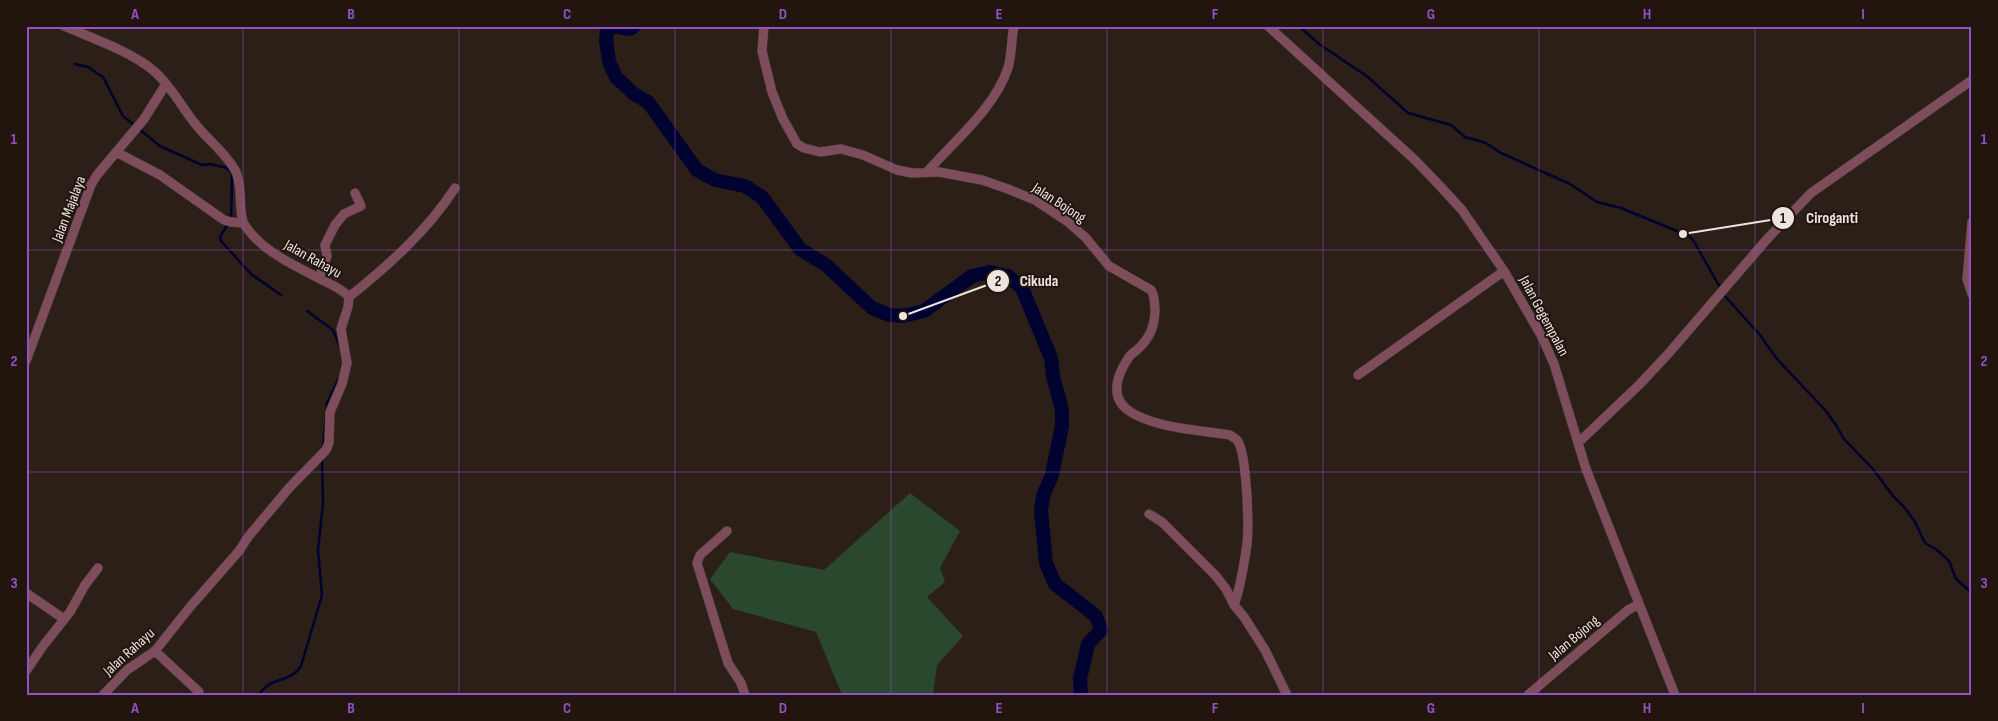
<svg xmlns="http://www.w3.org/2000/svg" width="1998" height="721" viewBox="0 0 1998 721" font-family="'Sofia Sans Condensed',sans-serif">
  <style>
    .green { fill: #2a482e }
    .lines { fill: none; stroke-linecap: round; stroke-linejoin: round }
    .stream { stroke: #00022f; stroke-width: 2.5 }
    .river { stroke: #00022f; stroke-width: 14 }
    .minor-casing { stroke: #463b33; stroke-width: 10 }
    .minor { stroke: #7e4d5b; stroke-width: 9 }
    .grid { fill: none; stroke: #9251c5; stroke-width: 1; stroke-opacity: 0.55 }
    .labels { text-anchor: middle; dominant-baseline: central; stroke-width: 4; stroke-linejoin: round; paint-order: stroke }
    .street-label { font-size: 15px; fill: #ede4df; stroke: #21150e }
    .leader { fill: none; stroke: #ede4df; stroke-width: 2 }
    .callout-dot { fill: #ede4df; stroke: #21150e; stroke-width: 2 }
    .mark-label { font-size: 15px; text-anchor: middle; font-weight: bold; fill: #111 }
    .callout-label { font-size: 16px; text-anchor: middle; font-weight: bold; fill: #ede4df; stroke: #21150e; stroke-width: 4; stroke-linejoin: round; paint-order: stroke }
    .neatline { fill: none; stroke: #9251c5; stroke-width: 2 }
    .grid-label { font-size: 16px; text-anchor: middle; font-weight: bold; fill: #9251c5 }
  </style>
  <rect width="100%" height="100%" fill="#2b1f17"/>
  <!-- green -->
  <path class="green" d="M910 493 960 531 940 568 945 582 927 597 963 636 937 665 933 695H842L816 632 733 609 710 579 730 552 824 570Z"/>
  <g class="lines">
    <!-- stream -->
    <path class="stream" d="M1299 26 1319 44 1368 77 1408 113 1451 125 1465 137 1486 143 1501 153 1570 184 1597 202 1621 208 1689 236 1693 240 1721 289
      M75 64 88 67 103 77 123 116 160 146 202 165 211 164 227 168 232 174 231 220
      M228 224 220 237 221 241 251 274 281 295
      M1723 294 1760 335 1777 359 1826 411 1836 425 1844 439 1873 469 1893 496 1904 507 1915 522 1925 543 1937 550 1949 561 1956 579 1972 593
      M307 311 333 330 341 349
      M323 449 327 403 339 378
      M259 695C270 676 291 683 301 666L322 595 318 550 323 503 322 460"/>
    <!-- river -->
    <path class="river" d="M610 26 607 30 606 40 609 62 616 77 634 94 648 102 697 170 715 180 745 186 762 197 800 249 826 265 872 308 889 315 903 316 924 311 972 276 990 272 1008 276 1022 288 1051 358 1053 376 1062 410V426L1052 475 1043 496 1041 511 1046 563 1055 584 1096 616 1101 630 1088 644 1080 679 1081 695
      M613 26 630 29 634 26"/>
    <!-- minor casing -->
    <g class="minor-casing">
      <path id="minor" d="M64 26C91 38 133 52 155 72 172 87 182 108 197 126 209 141 227 154 236 172 243 186 238 213 244 224 262 252 296 266 324 281 332 285 342 289 349 297L348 307 341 329 347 363 342 384 330 412 329 443 326 450 289 488 248 537 239 551 190 607 155 651 127 670 103 695
        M764 26 762 51 772 92 783 119 797 144 804 148 820 152 841 149 863 155 897 170 912 173 939 172 982 180 1008 189 1035 200 1068 222 1086 238 1109 266 1151 290C1155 296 1154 302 1155 309 1155 326 1150 338 1137 350 1134 352 1131 354 1129 357 1114 379 1109 402 1136 415 1164 429 1200 430 1230 435 1232 437 1235 438 1237 440 1247 452 1249 526 1247 544 1244 564 1241 586 1234 605
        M1268 26 1415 160 1440 186 1462 210 1504 271 1542 337 1554 364 1586 469 1675 695
        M116 152 160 175 224 220 231 222 243 223
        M927 172C955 140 994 109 1008 68 1012 54 1011 40 1014 26
        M1972 222 1967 279 1972 294
        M319 278 327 256 325 245 335 225 344 214 361 206 355 193
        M349 297C389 265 427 231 455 188
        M26 361 91 185 97 175 144 119 166 84
        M1358 375 1504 271
        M1579 442 1640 384 1668 354 1768 238 1811 193 1972 80
        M1149 514 1162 522 1216 576 1226 589 1234 605 1244 617 1265 650 1287 695
        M727 531 700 555 697 563 728 663 741 683 745 695
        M26 593 64 619
        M155 651 199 692
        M26 671 43 646 70 612 85 585 98 568
        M1528 695 1628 610 1639 604"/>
    </g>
    <!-- minor -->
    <use href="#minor" class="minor"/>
  </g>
  <!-- grid -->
  <path class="grid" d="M243 26V695M459 26V695M675 26V695M891 26V695M1107 26V695M1323 26V695M1539 26V695M1755 26V695M26 250H1972M26 472H1972"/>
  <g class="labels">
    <!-- street labels -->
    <g class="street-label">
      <text transform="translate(1059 203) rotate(33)">Jalan Bojong</text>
      <text transform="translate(69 209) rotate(-69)">Jalan Majalaya</text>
      <text transform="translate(313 259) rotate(29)">Jalan Rahayu</text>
      <text transform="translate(1544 316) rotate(62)">Jalan Gegempalan</text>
      <text transform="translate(1574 638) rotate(-40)">Jalan Bojong</text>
      <text transform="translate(129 652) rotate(-42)">Jalan Rahayu</text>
    </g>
  </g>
  <!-- callouts -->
  <path class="leader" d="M1683 234L1783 218M903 316L998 281"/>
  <g class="callout-dot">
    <circle cx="1683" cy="234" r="5"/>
    <circle cx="903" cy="316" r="5"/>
    <circle cx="1783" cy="218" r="12"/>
    <circle cx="998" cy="281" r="12"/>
  </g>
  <g class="mark-label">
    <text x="1783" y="223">1</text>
    <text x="998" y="286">2</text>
  </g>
  <g class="callout-label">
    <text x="1832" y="223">Ciroganti</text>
    <text x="1039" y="286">Cikuda</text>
  </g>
  <!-- border -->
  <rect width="1998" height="721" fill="none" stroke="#21150e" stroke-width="55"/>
  <rect x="28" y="28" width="1942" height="666" class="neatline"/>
  <g class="grid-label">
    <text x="135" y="19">A</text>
    <text x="351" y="19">B</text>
    <text x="567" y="19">C</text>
    <text x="783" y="19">D</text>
    <text x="999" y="19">E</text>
    <text x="1215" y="19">F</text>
    <text x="1431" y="19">G</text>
    <text x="1647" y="19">H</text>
    <text x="1863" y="19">I</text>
    <text x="14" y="144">1</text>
    <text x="1984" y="144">1</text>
    <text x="14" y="366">2</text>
    <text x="1984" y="366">2</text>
    <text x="14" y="588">3</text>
    <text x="1984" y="588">3</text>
    <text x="135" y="713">A</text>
    <text x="351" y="713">B</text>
    <text x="567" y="713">C</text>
    <text x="783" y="713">D</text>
    <text x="999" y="713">E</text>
    <text x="1215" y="713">F</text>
    <text x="1431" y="713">G</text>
    <text x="1647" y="713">H</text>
    <text x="1863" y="713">I</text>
  </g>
</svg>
